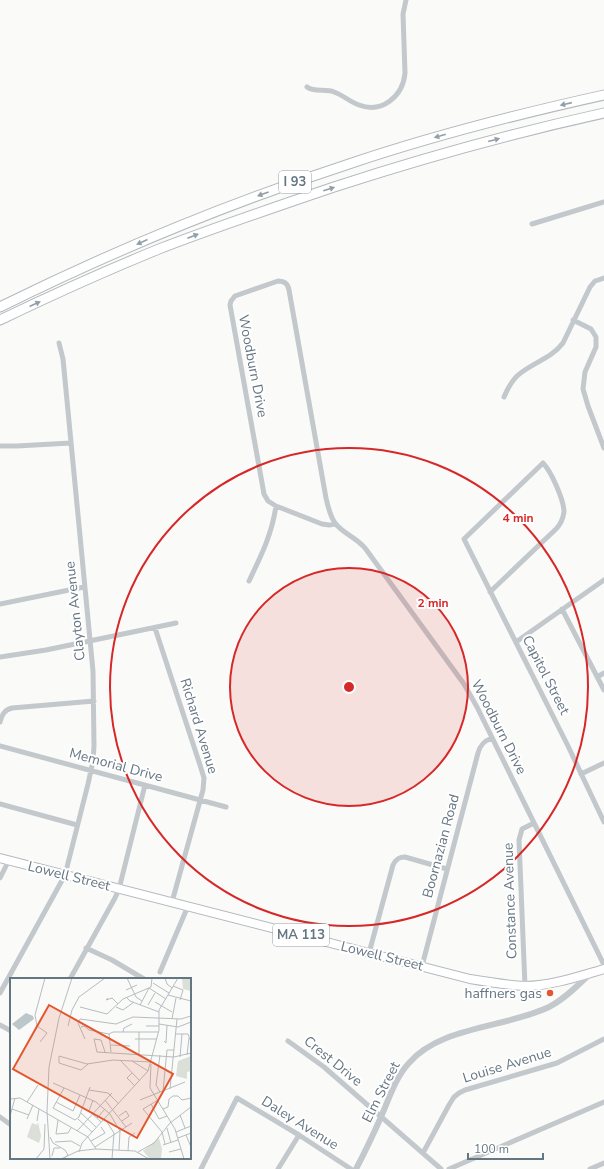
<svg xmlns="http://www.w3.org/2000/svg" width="604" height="1169" viewBox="0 0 604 1169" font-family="'Nunito Sans',sans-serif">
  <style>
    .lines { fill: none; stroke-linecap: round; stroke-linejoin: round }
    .primary-casing { stroke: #b5babe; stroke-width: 10 }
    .motorway-casing { stroke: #b4b9bd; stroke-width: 11 }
    .minor { stroke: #c3c8cc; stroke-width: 5 }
    .tertiary { stroke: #c3c8cc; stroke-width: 6 }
    .primary { stroke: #fff; stroke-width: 8 }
    .motorway { stroke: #fff; stroke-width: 9 }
    .oneway { fill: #939fa8 }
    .ring { fill: none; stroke: #d62828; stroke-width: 2 }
    .poi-dot { fill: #e4572e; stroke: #fff; stroke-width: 1.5 }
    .labels { text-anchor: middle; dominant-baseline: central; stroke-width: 4; stroke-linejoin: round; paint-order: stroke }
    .shield { fill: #fff; stroke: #939fa8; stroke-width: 1 }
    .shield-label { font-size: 13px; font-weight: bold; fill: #657683 }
    .street-label { font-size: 14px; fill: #657683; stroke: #fff }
    .poi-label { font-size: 14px; fill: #657683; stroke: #fff; text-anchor: end }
    .inset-road { fill: none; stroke: #b5bdc2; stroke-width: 1 }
    .view { fill: #e4572e; fill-opacity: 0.15; stroke: #e4572e; stroke-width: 2 }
    .inset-edge { fill: none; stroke: #657683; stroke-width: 2 }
    .centre { fill: #d62828; stroke: #fff; stroke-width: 2 }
    .ring-label { font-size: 12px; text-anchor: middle; font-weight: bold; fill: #d62828; stroke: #fff; stroke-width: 4; stroke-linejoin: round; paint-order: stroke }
  </style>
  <rect width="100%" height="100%" fill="#fafaf8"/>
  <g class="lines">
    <!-- primary casing -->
    <g class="primary-casing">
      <path id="primary" d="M0 858 470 979C488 982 506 985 525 986 551 986 580 976 604 969"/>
    </g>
    <!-- motorway casing -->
    <g class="motorway-casing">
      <path id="motorway" d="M0 307C113 251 229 203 349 164 432 136 518 114 604 95
        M0 320C52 295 105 271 159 249 216 227 275 207 334 187 423 158 513 133 604 113"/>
    </g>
    <!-- minor -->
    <path class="minor" d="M307 87C315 93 325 88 334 92 343 95 350 102 359 105 382 114 403 96 405 73L403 14 406 0
      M532 224 604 202
      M573 320 591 329 596 337V347L585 372 583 389 588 406 604 448
      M504 397C507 390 511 382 517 376 531 363 551 359 563 343L590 287 595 281 604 278
      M0 446H17L71 443
      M335 524 329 525 322 524 276 506 268 501 264 494 230 305 231 301 235 296 278 281C285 281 288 284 289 290L326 498C328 507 330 516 335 523 342 533 356 537 365 548L464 684 477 707 604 965
      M249 581C261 556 272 534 276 506
      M490 592 556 529C561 524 563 519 564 512 564 500 551 471 543 463L464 539 568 746 604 822
      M0 604 84 587
      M562 609 604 690
      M155 628 200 765 204 778 203 790 172 902
      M516 642 604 580
      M0 657 46 650 176 623
      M597 677 604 673
      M0 722C2 715 4 710 12 708L94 701
      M0 746 226 807
      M581 774 604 763
      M0 804 77 825
      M0 878 9 860
      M86 948 112 960 144 979
      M369 953 393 865C396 859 399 857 405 857L447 869
      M422 966 478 753C480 745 484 741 492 738
      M160 972 188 906
      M70 979 115 898 119 889 145 785
      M525 986 519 840 522 829 534 823
      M0 993 65 875 88 784 93 761 94 746 93 671 63 359 59 343
      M0 1025 11 1031
      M288 1041 324 1067 441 1169
      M0 1117 11 1125
      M423 1153 449 1105 454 1097 459 1093 465 1090 557 1063 604 1039
      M201 1169 237 1098 299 1135 351 1169
      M278 1169 299 1135
      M449 1169 604 1102
      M590 1169 604 1163"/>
    <!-- tertiary -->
    <path class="tertiary" d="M356 1169C365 1152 373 1135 381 1117 389 1099 395 1078 409 1063 441 1026 505 1028 549 1007 565 999 578 985 591 973"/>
    <!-- primary -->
    <use href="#primary" class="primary"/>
    <!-- motorway -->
    <use href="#motorway" class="motorway"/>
  </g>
  <!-- one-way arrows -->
  <defs><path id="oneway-solid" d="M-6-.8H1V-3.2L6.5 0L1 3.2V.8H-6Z"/></defs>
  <g class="oneway">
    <use href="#oneway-solid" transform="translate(566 104) rotate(167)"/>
    <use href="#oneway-solid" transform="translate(440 136) rotate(164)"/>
    <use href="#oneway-solid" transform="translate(494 140) rotate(-15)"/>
    <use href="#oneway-solid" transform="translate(329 189) rotate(-18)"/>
    <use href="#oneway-solid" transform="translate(263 194) rotate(160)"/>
    <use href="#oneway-solid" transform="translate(193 236) rotate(-21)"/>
    <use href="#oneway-solid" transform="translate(142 242) rotate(156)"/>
    <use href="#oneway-solid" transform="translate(35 304) rotate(-25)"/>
  </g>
  <!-- distance rings -->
  <circle cx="349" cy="687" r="119" fill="#d62828" fill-opacity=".12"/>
  <g class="ring">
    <circle cx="349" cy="687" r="119"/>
    <circle cx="349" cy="687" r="239"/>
  </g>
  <!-- markers -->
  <circle class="poi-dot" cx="550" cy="993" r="4"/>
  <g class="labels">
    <!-- shield labels -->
    <g class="shield">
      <rect x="279" y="171" width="32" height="22" rx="3"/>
      <rect x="273" y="924" width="56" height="22" rx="3"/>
    </g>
    <g class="shield-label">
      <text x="295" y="182">I 93</text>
      <text x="301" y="935">MA 113</text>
    </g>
    <!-- street labels -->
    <g class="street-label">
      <text transform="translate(253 366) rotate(79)">Woodburn Drive</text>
      <text transform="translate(75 611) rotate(-96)">Clayton Avenue</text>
      <text transform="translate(546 675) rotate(63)">Capitol Street</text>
      <text transform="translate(199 726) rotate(73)">Richard Avenue</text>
      <text transform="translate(499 727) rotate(63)">Woodburn Drive</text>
      <text transform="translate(116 765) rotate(15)">Memorial Drive</text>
      <text transform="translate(441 846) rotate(-75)">Boornazian Road</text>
      <text transform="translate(69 876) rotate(14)">Lowell Street</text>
      <text transform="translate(510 901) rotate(-92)">Constance Avenue</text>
      <text transform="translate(382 956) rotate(14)">Lowell Street</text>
      <text transform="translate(333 1061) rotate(39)">Crest Drive</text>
      <text transform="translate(507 1065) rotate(-17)">Louise Avenue</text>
      <text transform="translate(381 1092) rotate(-63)">Elm Street</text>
      <text transform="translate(300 1123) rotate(32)">Daley Avenue</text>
    </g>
    <!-- poi labels -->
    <g class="poi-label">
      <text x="542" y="993">haffners gas</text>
    </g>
  </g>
  <!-- overview -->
  <g transform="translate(10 978)">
    <rect width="181" height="181" fill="#fafaf8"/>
    <path d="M28 144 31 158 29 165 17 159 22 145 27 147ZM149 160 152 171 151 181H140L133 173Z" fill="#dadfd7"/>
    <path d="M181 78V93L177 94V101L166 98 168 83Z" fill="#dadfd7"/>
    <path d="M172 0H181V13L173 11Z" fill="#dadfd7"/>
    <path d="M16 35 23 38 24 41 9 52 2 46Z" fill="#bbc7cb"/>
    <path class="inset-road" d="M117 0 126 19 132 23M155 0 157 6 162 10M143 5 159 15M163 8 173 12 170 22M116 12 127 7M158 17 181 23M116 19 120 23 149 34M98 20 96 22 102 20 108 26M145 24 162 34M130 27 139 10 156 21M138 27 145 15M70 29 97 36 113 21 141 9 142 0M106 29 113 32 124 24M162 41 166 20M149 46 168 49 181 44M58 48 62 32 69 19 95 0M136 48H149M71 49 74 48 79 52 99 56 101 74M113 54 114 50 122 46M99 56 103 54H148M165 56H178L181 64M75 61 68 45 70 41 106 46 123 39 171 41 181 38M125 61H147M154 63 156 65 157 47M30 64 37 55 27 48 25 37 35 0M101 67 120 68M95 74 91 62 84 61 87 74 164 79 181 75M129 76V54M177 77 179 60M170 79 172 56M110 82 130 103M122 83 138 93M78 86 71 92 49 85V78L77 86 103 82 141 84M141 86 140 110 165 151 174 181M122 95 117 100 125 108M43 105 86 124 100 136 110 153 109 172M54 110 43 130 65 142 69 139 80 109M160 111 167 41M79 112 98 115 109 126M153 113 157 72H164M150 114 146 107 150 77M0 121 10 120 78 159 86 171M83 122 79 133 91 144M95 122 116 149M130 122 175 104M148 122 133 131 152 154 155 166M17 124 28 107M46 124 63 133 70 117M141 126 149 141 157 138M2 131 19 137M153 131 158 129 159 121 163 118H168L172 122 181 120M71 135 86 149M170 137 175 150M0 138 5 120M109 138 116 133 119 138 112 143M87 140 95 131M17 141 23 127M68 141 82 154M95 141 104 155 102 181M48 142 46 156 58 155 61 150M27 143 29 131M157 150 161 165M67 153 102 115M166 154 181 148M176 157 181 169M40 159 43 165 55 172 58 177 53 181M168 160 181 155M81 163 95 155 91 149M45 164 61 163 70 168M153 167 168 162M85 169 122 145M118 173 119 159 125 155M69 174 72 165 138 93 149 52V32L168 0M128 174 144 165 160 145 181 129M159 174 171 171M42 178 44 170H50M26 181 34 171 35 146M40 181 37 133 39 89 49 40 62 0M51 181 68 173 85 171 125 173 139 181"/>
    <path class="view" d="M39 27 163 96 127 160 3 91Z"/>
    <rect width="181" height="181" class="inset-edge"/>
  </g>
  <circle cx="349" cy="687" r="6" class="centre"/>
  <g class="ring-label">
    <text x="518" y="522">4 min</text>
    <text x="433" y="607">2 min</text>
  </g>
  <!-- scale -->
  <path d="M468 1153v6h75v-6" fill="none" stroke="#657683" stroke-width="2"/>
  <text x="474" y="1153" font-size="12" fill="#657683" stroke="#ffffff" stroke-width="3" paint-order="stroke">100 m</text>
</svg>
